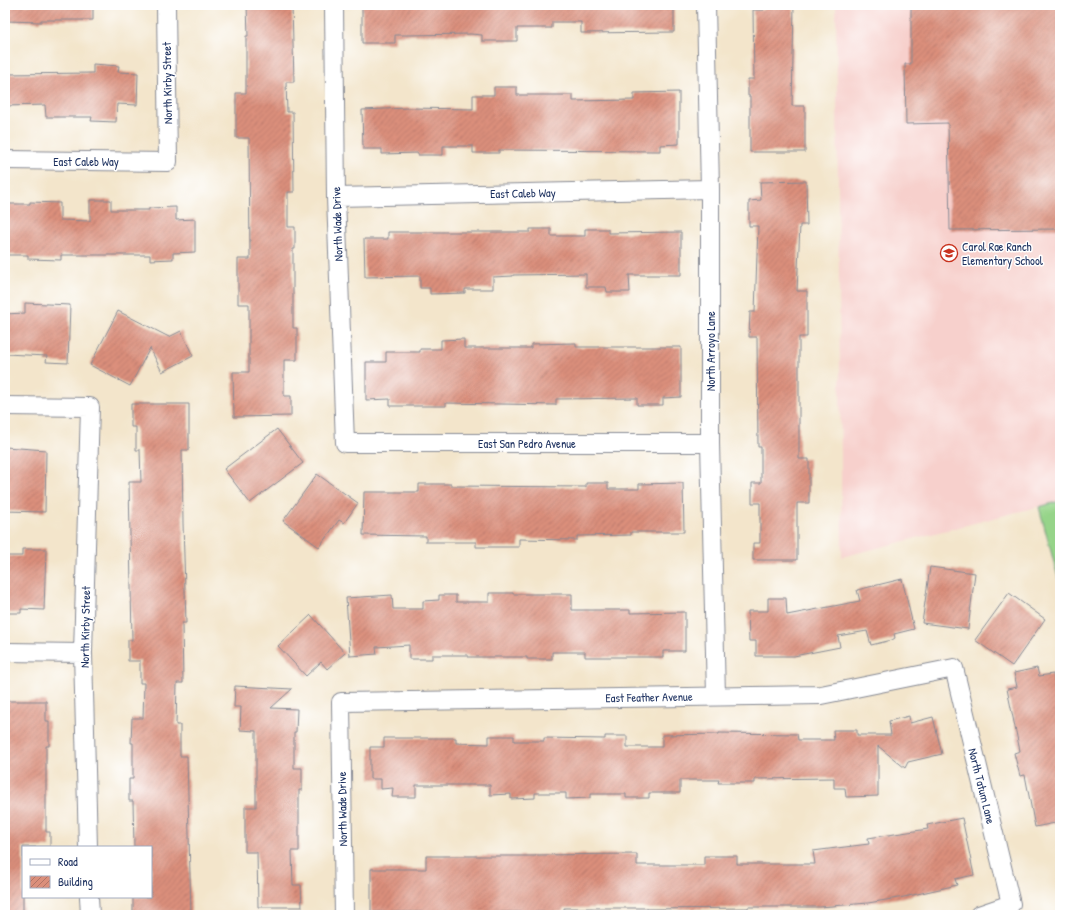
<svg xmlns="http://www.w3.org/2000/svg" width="1065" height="920" viewBox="0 0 1065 920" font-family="'Patrick Hand',sans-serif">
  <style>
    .built { fill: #f7d0cc }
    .green { fill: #96d489; stroke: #588274 }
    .building { fill: url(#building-hatch) }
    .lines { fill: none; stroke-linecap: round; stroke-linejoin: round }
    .street-casing { stroke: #878a94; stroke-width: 20 }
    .street { stroke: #fff; stroke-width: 18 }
    .labels { text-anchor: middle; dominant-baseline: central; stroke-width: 3; stroke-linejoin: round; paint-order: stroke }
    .street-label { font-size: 12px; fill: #1b2f5e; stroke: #fff }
    .poi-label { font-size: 12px; fill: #1b2f5e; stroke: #fff; text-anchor: start }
  </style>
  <defs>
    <pattern id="building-hatch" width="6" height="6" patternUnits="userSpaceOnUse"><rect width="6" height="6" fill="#db8f7b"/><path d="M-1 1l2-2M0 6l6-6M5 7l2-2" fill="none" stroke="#b17568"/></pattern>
  </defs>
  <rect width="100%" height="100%" fill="#fff"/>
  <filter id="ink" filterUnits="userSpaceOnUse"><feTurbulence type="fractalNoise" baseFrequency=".025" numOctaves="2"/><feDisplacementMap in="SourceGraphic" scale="8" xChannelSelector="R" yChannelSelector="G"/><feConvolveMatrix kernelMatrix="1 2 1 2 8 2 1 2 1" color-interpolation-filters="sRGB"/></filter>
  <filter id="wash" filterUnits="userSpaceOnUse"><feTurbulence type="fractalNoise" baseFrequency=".012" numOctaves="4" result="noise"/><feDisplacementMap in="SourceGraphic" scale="16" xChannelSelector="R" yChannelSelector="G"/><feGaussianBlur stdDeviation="0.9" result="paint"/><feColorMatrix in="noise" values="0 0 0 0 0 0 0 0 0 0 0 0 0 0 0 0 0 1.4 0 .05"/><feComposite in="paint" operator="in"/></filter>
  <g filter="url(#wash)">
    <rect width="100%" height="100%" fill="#f3e5cb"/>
    <!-- built -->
    <path class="built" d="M836 5H1060V501L842 557Z"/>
    <!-- green -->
    <path class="green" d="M1060 501V585L1039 507Z"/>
    <g id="blocks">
      <!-- building -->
      <path class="building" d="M7 5H93V20H41V22L6 21Z
        M247 5H292L294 82H286L287 112H293L294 192H288V227H295V249H293V328H297V360H284V396H291V416L234 417 233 372H249V304H238V259H250L249 138H236V93H246V36H248Z
        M362 5H674V32L581 33V22H552V28H517V41H482V35L471 34 406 35H395V43H362Z
        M764 5H794L792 106H805V152H750V96H748V79H754L753 10H764Z
        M911 5H1060V229L950 230 948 123 906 124 905 64H911Z
        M93 64 119 66 118 72 138 73 137 105 117 104 116 122 91 121 92 117H46L45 105 5 106V74L93 73Z
        M494 87H517V95H573V101L634 100V93L679 92V144L660 145V151L499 150V153H473V146H443V155H418V153L382 154V149H363L362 110 408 108 473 109V95H494Z
        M806 181 807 225H800L797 291H807V337H799V459H809V503H797V560H753V543H760V503H752V483H761V447H758L757 337H749L750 312H755L758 226H749V201L761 200 760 182Z
        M90 200H111V210H149V208L176 207V220L195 219V252L173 253V259L150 260V255H61V260L28 259V255H5V204H30V202L60 203V220L90 221Z
        M530 229H551V236H585V229H608V233L681 232V275H629L630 292H607L606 287H586V274L513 275V276L493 277V289H465V293L430 294V288H420V276L365 277 364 239H388V232H530Z
        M25 303 70 305 68 363 46 362 47 356 5 354V314L25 313Z
        M118 311 169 337 181 331 193 356 162 372 150 348 130 386 90 365Z
        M464 339V348H531V344L576 343V347H681V397L663 398V405H637V398L556 399V405L446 403V406H390V399L366 400V362H386V352H420V349H441V340Z
        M131 404H189V450H182L183 523 186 623H182L183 683H177L176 725H180V756H187L191 915H133V897H151V847H134L133 801H129V779H133V743H131L132 718H143L144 683H140V661H128V640H132L129 482H141L140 450H136V427H131Z
        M277 429 303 463 250 503 224 469Z
        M5 447 46 450 45 512 5 511Z
        M317 474 358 503 344 523 339 520 319 547 283 521Z
        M586 483H608V489H639V484L683 483 684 532H631V535L577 536V540L519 539V547H476V542H426V536L363 535 364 492H419V484H451V486L586 487Z
        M22 549H46L44 610 21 609V613H5V556H22Z
        M930 567 975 573 968 629 922 623Z
        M902 579 914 629 894 634 895 638 892 640 871 645 867 631 838 636 840 647 794 656H756V641H749L748 611H768V598H786L787 615 860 601 857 590Z
        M489 593H513V594H572V610H630V613L685 612V651H663V657H585V652H552V659H527V657H468V655H432V659H409V645L376 647 377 654 350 656 346 598 392 595 393 609H423V601L439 600V595H456V602H489Z
        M1009 593 1045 619 1012 666 975 640Z
        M311 615 345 653 327 669 321 662 306 676 278 646Z
        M1037 668 1039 676 1053 674 1060 706V822L1035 827 1025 775 1020 776 1014 753 1020 751 1007 689 1017 687 1014 673Z
        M235 686 292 689 271 708 297 709 296 732H294V768H302V790H299V851H292L293 885H301L302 907H258L257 852H245V807H256V731L240 730 241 707H234Z
        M5 701H46V721H49V746H46V832H50V847H23V915H5Z
        M909 716 910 723 933 717 942 754 908 762 905 768 878 746V796L846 797 845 788H834V778L755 779V783H718L719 780H680V793H649V798H626V794H590V798L566 799V793H535V798L511 799V794L490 795V785H416V797H392L393 788 381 789V779H370V747H384V738H456V743L489 744V736H514V741H544V738L605 739V736H627V747H662V735L719 734V733L797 734 798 740H834L833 730H857V735H891L889 721Z
        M962 818 974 875 955 879 957 885 904 897 868 903 820 907H748V908L647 909V908H564V912H519L427 913V912H371V869H426V856H536V855L637 854V865H704V856H737V864H815L813 851 869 844 868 838 928 829 927 825Z"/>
    </g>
  </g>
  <g filter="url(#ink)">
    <use href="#blocks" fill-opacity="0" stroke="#878a94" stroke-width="1"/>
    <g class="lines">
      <!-- street casing -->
      <g class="street-casing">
        <path id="street" d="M334 5 336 197 345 443H710
          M706 5 710 189V443L716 696
          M5 160 168 162 166 5
          M336 197 710 189
          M5 406 90 407 83 653 88 847
          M5 652 83 653
          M89 897 90 915
          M344 915 341 702 821 695 954 668 1011 904 979 915"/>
      </g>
      <!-- street -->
      <use href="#street" class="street"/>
    </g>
  </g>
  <!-- icons -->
  <defs>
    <g id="school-ring" transform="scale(0.9)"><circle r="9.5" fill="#fff" stroke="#c8321e" stroke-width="1.5"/><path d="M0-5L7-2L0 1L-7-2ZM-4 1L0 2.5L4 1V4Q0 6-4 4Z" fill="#c8321e"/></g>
  </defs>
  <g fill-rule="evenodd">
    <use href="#school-ring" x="949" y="253"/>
  </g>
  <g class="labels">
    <!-- street labels -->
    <g class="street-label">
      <text transform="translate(167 83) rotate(-91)">North Kirby Street</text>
      <text x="86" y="161">East Caleb Way</text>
      <text transform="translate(523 193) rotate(-1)">East Caleb Way</text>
      <text transform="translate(337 224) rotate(-92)">North Wade Drive</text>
      <text transform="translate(710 351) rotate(-90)">North Arroyo Lane</text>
      <text x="527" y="443">East San Pedro Avenue</text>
      <text transform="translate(85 627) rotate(-89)">North Kirby Street</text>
      <text transform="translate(649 697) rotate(-1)">East Feather Avenue</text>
      <text transform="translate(982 786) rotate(76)">North Tatum Lane</text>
      <text transform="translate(342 809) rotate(-91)">North Wade Drive</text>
    </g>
    <!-- poi labels -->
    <g class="poi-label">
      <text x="962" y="246">Carol Rae Ranch<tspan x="962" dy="14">Elementary School</tspan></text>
    </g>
  </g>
  <!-- margin -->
  <rect width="1065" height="920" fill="none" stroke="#fff" stroke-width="20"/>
  <!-- legend -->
  <rect x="22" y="846" width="130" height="52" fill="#ffffff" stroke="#a4acbf"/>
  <rect x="30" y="859" width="20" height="6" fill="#ffffff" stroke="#a4acbf"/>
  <text x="58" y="866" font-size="12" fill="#1b2f5e">Road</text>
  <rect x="30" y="876" width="20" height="12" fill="url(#building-hatch)" stroke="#a4acbf"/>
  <text x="58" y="886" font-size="12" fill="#1b2f5e">Building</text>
</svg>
